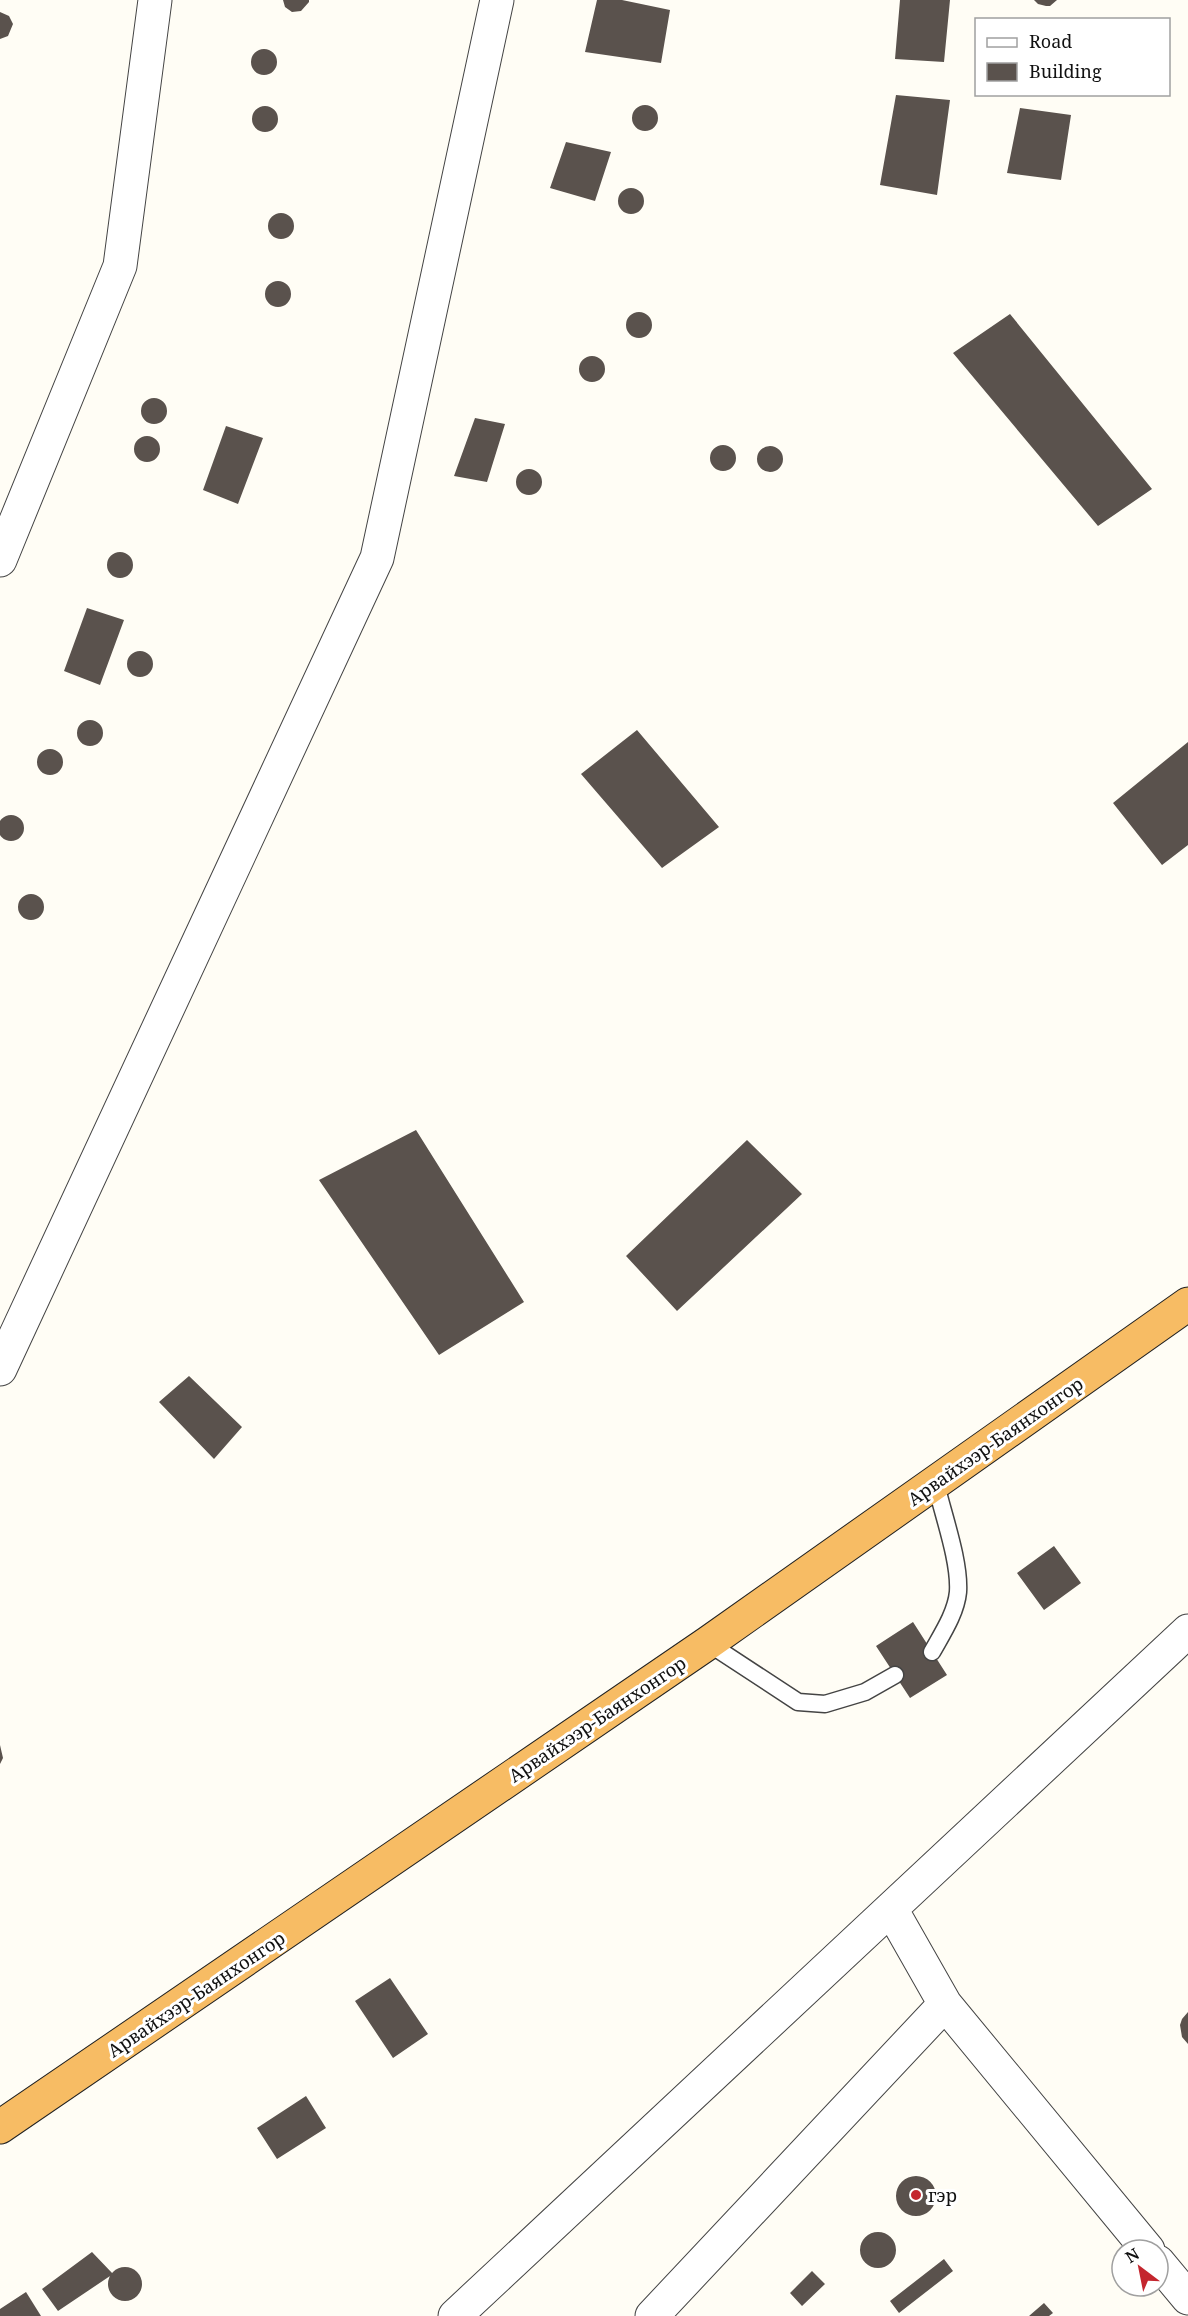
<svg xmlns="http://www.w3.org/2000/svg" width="1188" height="2316" viewBox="0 0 1188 2316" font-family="'Noto Serif',serif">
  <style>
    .building { fill: #5a524d }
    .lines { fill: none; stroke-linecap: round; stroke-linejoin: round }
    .service-casing { stroke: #444; stroke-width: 19 }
    .minor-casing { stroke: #444; stroke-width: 35 }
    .trunk-casing { stroke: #222; stroke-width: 35 }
    .service { stroke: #fff; stroke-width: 16 }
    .minor { stroke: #fff; stroke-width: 33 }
    .trunk { stroke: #f7bc64; stroke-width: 33 }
    .poi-dot { fill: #c4262e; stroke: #fff; stroke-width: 2 }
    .labels { text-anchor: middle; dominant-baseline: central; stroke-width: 6; stroke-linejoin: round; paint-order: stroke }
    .street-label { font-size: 18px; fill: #111; stroke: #fff }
    .poi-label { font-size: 18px; fill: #111; stroke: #fff; text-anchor: start }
  </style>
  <rect width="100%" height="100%" fill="#fffdf5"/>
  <!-- building -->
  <path class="building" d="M283 0H309V2L301 11 292 12 285 7Z
    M597 0H622L670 10 661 63 585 52Z
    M900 0H950L944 62 895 59Z
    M1034 0H1057L1050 6H1046L1038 4Z
    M0 12 9 16 13 24 8 36 0 39Z
    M251 62a13 13 0 1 1 26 0a13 13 0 1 1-26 0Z
    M896 95 950 100 937 195 880 185Z
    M632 118a13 13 0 1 1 26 0a13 13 0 1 1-26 0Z
    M252 119a13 13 0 1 1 26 0a13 13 0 1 1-26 0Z
    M1020 108 1071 115 1061 180 1007 173Z
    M566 142 611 152 595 201 550 188Z
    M618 201a13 13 0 1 1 26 0a13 13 0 1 1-26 0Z
    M268 226a13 13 0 1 1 26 0a13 13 0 1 1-26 0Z
    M265 294a13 13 0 1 1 26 0a13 13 0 1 1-26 0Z
    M626 325a13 13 0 1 1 26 0a13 13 0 1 1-26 0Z
    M1010 314 1152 489 1098 526 953 353Z
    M579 369a13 13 0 1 1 26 0a13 13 0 1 1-26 0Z
    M141 411a13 13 0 1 1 26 0a13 13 0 1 1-26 0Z
    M475 418 505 424 487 482 454 476Z
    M226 426 263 438 238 504 203 490Z
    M134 449a13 13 0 1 1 26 0a13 13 0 1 1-26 0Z
    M710 458a13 13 0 1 1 26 0a13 13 0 1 1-26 0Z
    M757 459a13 13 0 1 1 26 0a13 13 0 1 1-26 0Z
    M516 482a13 13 0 1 1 26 0a13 13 0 1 1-26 0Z
    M107 565a13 13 0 1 1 26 0a13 13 0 1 1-26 0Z
    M87 608 124 620 100 685 64 671Z
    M127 664a13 13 0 1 1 26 0a13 13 0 1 1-26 0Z
    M77 733a13 13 0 1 1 26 0a13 13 0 1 1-26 0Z
    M637 730 719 827 662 868 581 774Z
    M1188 742V845L1162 865 1113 803Z
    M37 762a13 13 0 1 1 26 0a13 13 0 1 1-26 0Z
    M-2 828a13 13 0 1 1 26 0a13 13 0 1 1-26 0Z
    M18 907a13 13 0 1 1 26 0a13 13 0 1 1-26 0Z
    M416 1130 524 1302 439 1355 319 1180Z
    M747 1140 802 1194 677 1311 626 1256Z
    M189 1376 242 1427 214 1459 159 1402Z
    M1054 1546 1081 1583 1044 1610 1017 1573Z
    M913 1622 947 1675 910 1698 876 1646Z
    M0 1745 3 1758 0 1764Z
    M390 1978 428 2034 393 2058 355 2001Z
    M1188 2012V2044L1182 2037 1180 2025 1182 2019Z
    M306 2096 326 2128 277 2159 257 2128Z
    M896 2196a20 20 0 1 1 40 0a20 20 0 1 1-40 0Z
    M860 2250a18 18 0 1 1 36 0a18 18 0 1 1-36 0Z
    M92 2252 113 2274 58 2311 42 2289Z
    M944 2259 953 2271 899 2313 890 2301Z
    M108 2284a17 17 0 1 1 34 0a17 17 0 1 1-34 0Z
    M812 2271 825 2284 802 2306 790 2293Z
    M26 2292 41 2316H0V2309Z
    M1044 2303 1053 2313 1049 2316H1029Z"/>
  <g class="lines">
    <!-- service casing -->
    <g class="service-casing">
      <path id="service" d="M708 1643 798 1702 825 1704 865 1692 895 1675
        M932 1652C942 1634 956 1613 958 1592 960 1561 943 1515 936 1484"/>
    </g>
    <!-- minor casing -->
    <g class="minor-casing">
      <path id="minor" d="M0 560 120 266 155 0
        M0 1369 377 558 497 0
        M891 1909 945 2004 1148 2250
        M1158 2262 1188 2298
        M455 2316 1188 1631
        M652 2316 945 2004"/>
    </g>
    <!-- trunk casing -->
    <g class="trunk-casing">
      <path id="trunk" d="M0 2127 708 1643 1188 1304"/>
    </g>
    <!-- service -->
    <use href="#service" class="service"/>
    <!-- minor -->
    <use href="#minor" class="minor"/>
    <!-- trunk -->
    <use href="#trunk" class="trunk"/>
  </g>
  <!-- markers -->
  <circle class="poi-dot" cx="916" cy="2195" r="6"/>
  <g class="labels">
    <!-- street labels -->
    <g class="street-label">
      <text transform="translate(995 1441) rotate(-35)">Арвайхээр-Баянхонгор</text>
      <text transform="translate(597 1719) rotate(-34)">Арвайхээр-Баянхонгор</text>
      <text transform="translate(196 1994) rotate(-34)">Арвайхээр-Баянхонгор</text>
    </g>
    <!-- poi labels -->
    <g class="poi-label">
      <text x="928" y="2195">гэр</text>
    </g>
  </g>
  <!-- legend -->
  <rect x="975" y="18" width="195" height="78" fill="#ffffff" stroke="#a0a0a0" stroke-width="1.5"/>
  <rect x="987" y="38" width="30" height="9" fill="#ffffff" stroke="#a0a0a0" stroke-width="1.5"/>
  <text x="1029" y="48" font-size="18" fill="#111111">Road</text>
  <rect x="987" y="63" width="30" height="18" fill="#5a524d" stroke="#a0a0a0" stroke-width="1.5"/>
  <text x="1029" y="78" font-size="18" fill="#111111">Building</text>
  <!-- north arrow -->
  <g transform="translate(1140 2268) rotate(328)"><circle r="28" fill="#ffffff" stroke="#a0a0a0" stroke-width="1.5"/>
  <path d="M0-4.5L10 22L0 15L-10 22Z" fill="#c4262e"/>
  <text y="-9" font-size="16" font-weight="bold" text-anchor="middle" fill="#111111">N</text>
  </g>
</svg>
